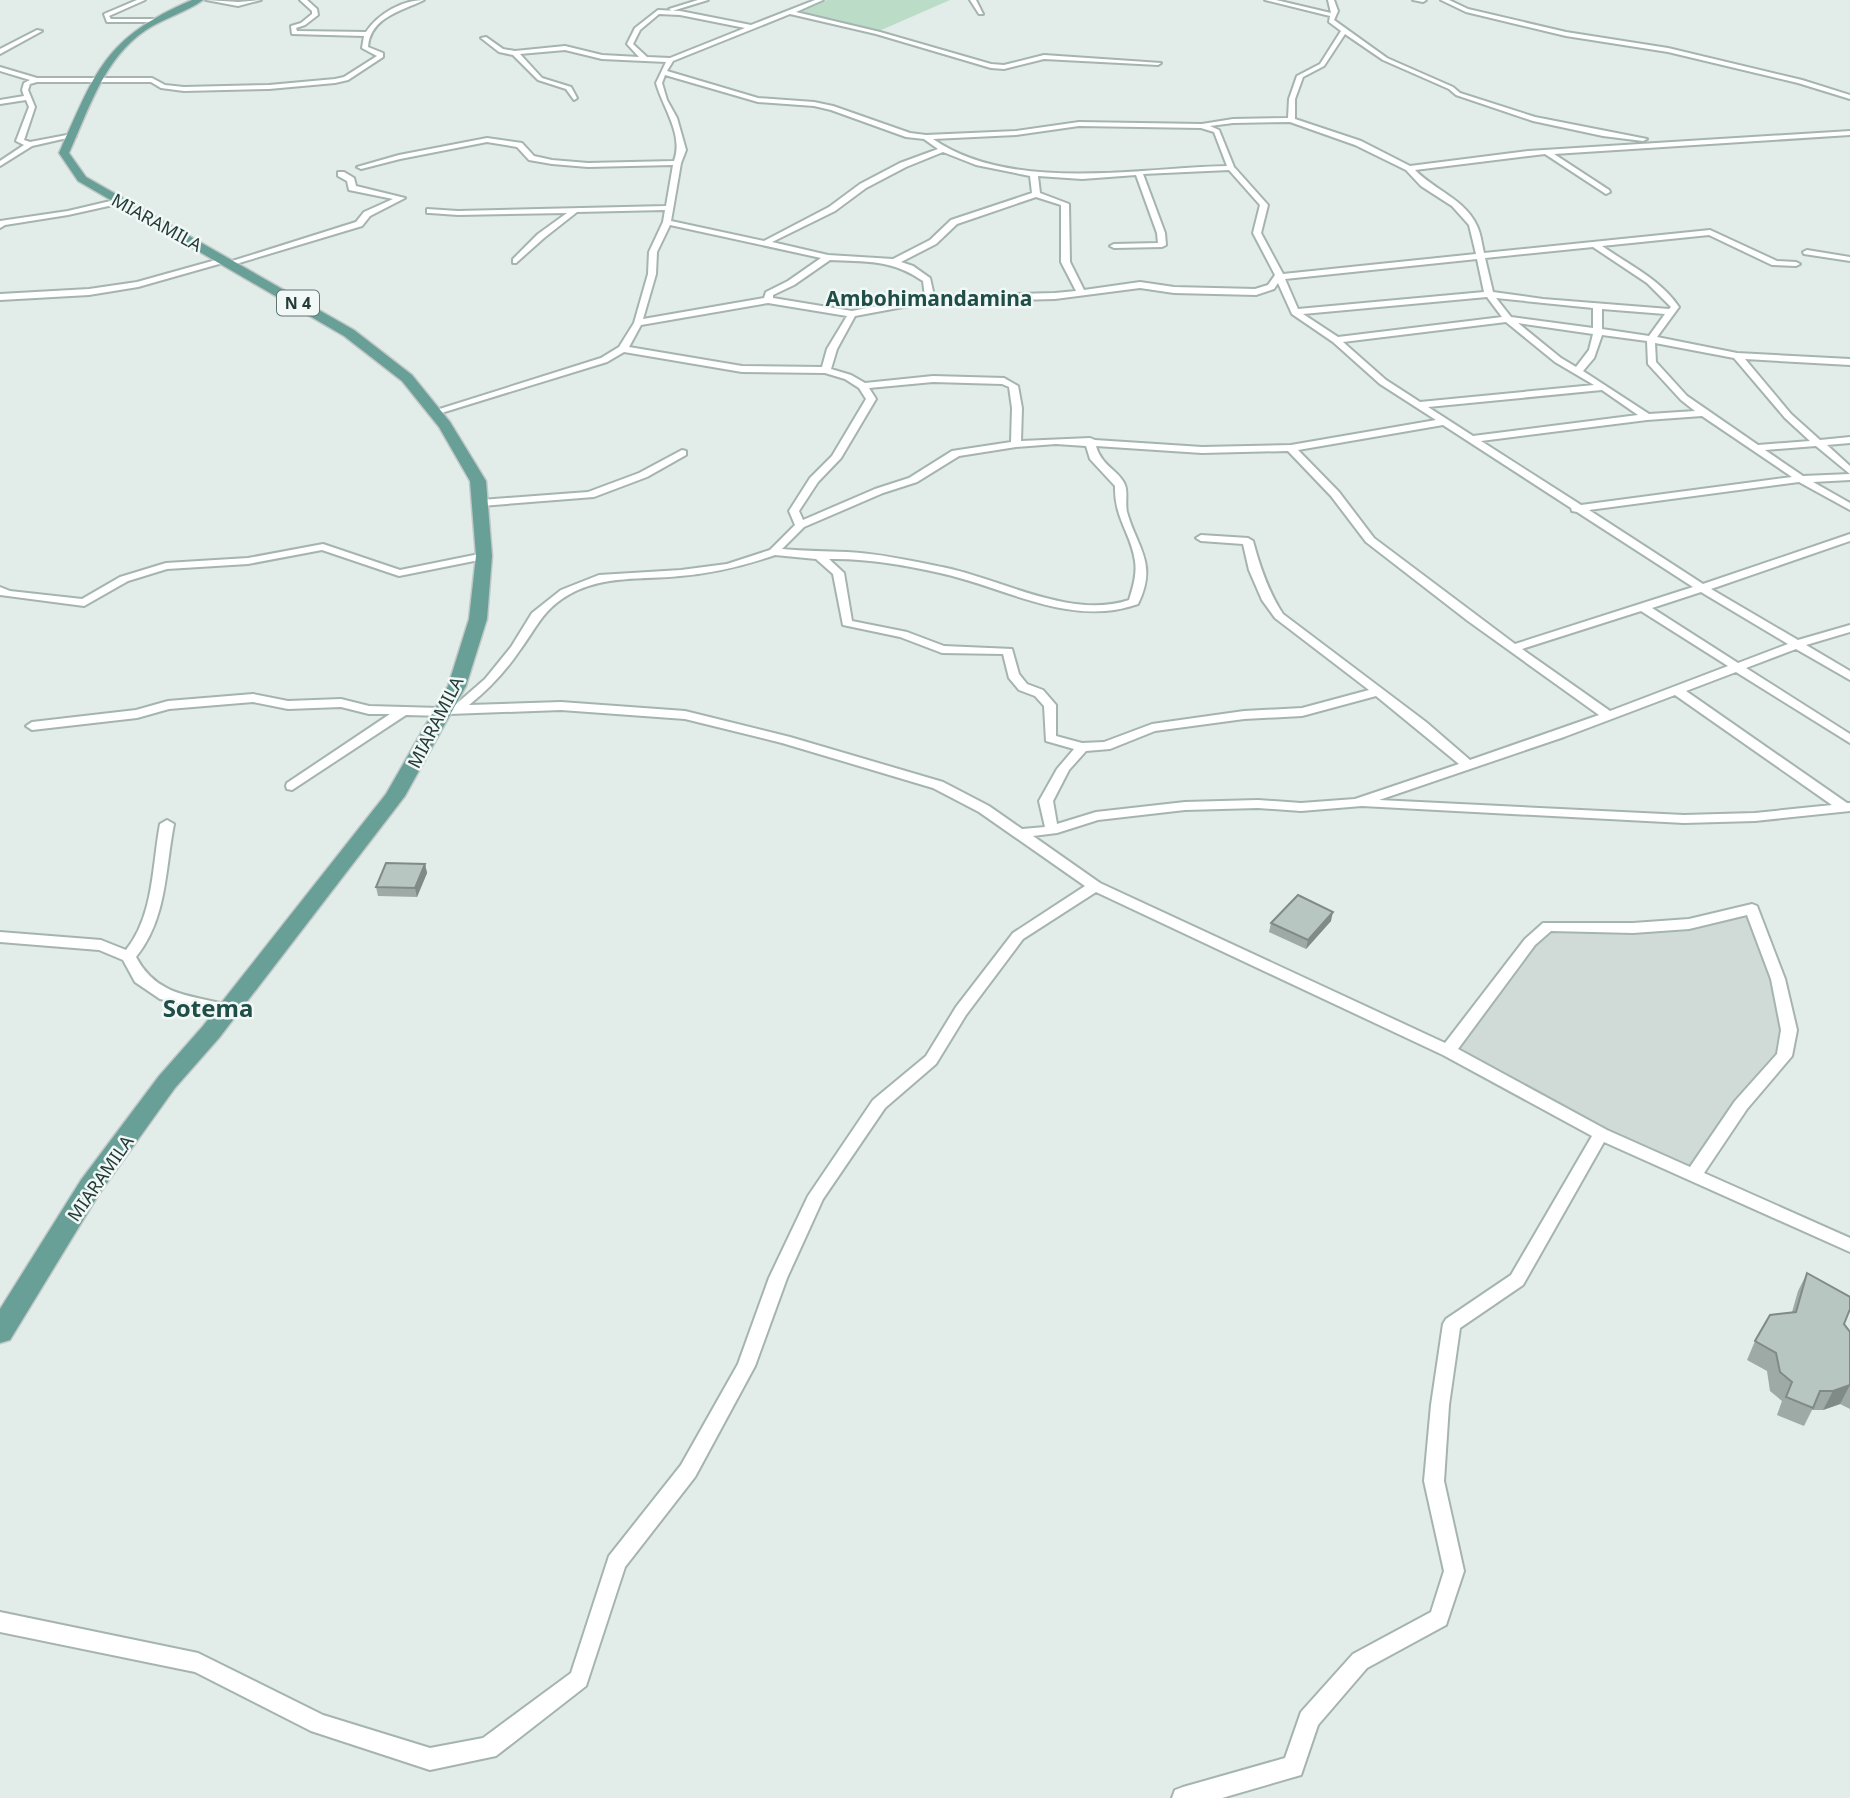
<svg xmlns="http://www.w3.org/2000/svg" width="1850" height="1798" viewBox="0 0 1850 1798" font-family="'Noto Sans',sans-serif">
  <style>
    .built { fill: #d0dbd7 }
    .green { fill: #bbdcc7 }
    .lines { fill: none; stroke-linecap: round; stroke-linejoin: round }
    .street-casing { stroke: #a5b4b0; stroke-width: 4 }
    .primary-casing { stroke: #c1c8c7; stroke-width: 3 }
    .street { fill: #fff; fill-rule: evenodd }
    .primary { fill: #68a097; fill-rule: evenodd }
    .wall { fill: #9daaa6 }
    .shaded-wall { fill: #808b87 }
    .building { fill: #b7c6c1; stroke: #808b87; stroke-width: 2 }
    .labels { text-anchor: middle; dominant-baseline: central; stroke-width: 5; stroke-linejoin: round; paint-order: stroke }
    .shield { fill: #f2f8f6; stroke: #617471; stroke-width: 2 }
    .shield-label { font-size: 16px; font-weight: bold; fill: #233c38 }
    .street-label { font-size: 18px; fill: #233c38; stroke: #f2f8f6 }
    .far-district-label { font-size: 21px; font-weight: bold; fill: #1f4d47; stroke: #f2f8f6 }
    .district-label { font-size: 24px; font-weight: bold; fill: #1f4d47; stroke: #f2f8f6 }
  </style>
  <rect width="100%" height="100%" fill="#e2ece8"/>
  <!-- built -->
  <path class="built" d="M1752 909 1778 979 1784 1056 1694 1174 1448 1051 1548 926 1633 928Z"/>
  <!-- green -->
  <path class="green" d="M827 0H950L879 31 797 13Z"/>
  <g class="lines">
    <!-- street casing -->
    <g class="street-casing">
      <path id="street" d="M137 0H145L109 16 111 19H155L157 22H107L104 14Z
        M206 0 238 2 261 0 238 6Z
        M300 0H307L317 9 318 15 305 25 296 28 297 31 366 32C378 14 402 0 424 0 402 11 370 17 368 47L383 53V57L348 80 335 83 269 89 184 91 161 88 151 82H37L30 84 28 90 35 107 24 140 30 142 72 134 76 136 32 146 0 166V161L24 145 16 141 29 107 26 100 0 104V100L24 96 22 90 24 83 30 80 0 71V67L37 78H152L165 85 184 87 269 85 335 79 344 77 377 56 362 48 364 36 292 34 291 26 301 23 312 14V11Z
        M698 0H708L672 11 669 9Z
        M815 0H823L796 12 880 32 991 64 1004 65 1044 55 1161 63 1158 65 1044 59 1004 69 991 68 876 34 790 14 673 61 667 71 758 98 814 102 833 106 910 133 926 135 1016 131 1079 122 1202 124 1233 119 1288 118 1289 99 1297 76 1320 64 1341 31 1329 22 1330 16 1265 0H1276L1331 13 1328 0H1334L1338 11 1334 20 1387 58 1453 87 1460 93 1535 117 1647 139 1643 141 1603 136 1533 121 1456 95 1449 89 1383 60 1345 34 1324 66 1303 77 1295 99V119L1361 141 1410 166 1528 151 1850 131V135L1554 154 1609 190 1610 192 1606 194 1545 154 1415 170C1433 189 1466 200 1477 226 1481 234 1482 245 1484 253L1710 230 1777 261 1796 262 1800 264 1796 266 1772 265 1709 235 1602 246C1629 265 1660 279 1679 307L1657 337 1737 353 1850 359V365L1745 359 1791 414 1820 440 1850 437V443L1827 445 1850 466V480L1813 482 1850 503V510L1799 482 1589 510 1703 584 1850 534V541L1711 589 1798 640 1850 625V632L1806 645 1850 671V680L1796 649 1746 668 1850 734V743L1736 672 1686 691 1847 803H1850V811L1755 821 1684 823 1362 806 1301 811 1258 808 1185 810 1098 820 1057 833 1033 836 1100 883 1445 1043 1525 939 1543 923H1633L1689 919 1752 904 1757 906 1785 979 1797 1030 1792 1056 1747 1109 1704 1173 1850 1238V1252L1604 1142 1523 1285 1460 1328 1449 1405 1444 1481 1464 1571 1446 1625 1367 1668 1318 1725 1301 1775 1222 1798H1172L1175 1790 1183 1787 1285 1758 1301 1712 1353 1654 1431 1612 1444 1571 1424 1481 1431 1405 1443 1324 1446 1319 1511 1275 1592 1136 1443 1055 1096 892 1023 939 966 1015 936 1064 885 1108 823 1199 787 1278 755 1366 695 1477 625 1567 586 1686 496 1756 430 1770 311 1731 195 1672 0 1632V1612L198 1653 323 1715 430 1748 483 1738 571 1673 609 1556 681 1465 738 1364 769 1278 808 1196 873 1100 926 1056 956 1007 1013 933 1085 886 979 812 933 788 782 743 685 719 561 710 449 714 444 716 406 715 292 790 287 789 286 786 287 783 390 714H369L341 707 288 709 253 702 169 709 137 718 32 730 26 726 32 722 136 710 168 701 253 694 288 701 341 699 369 706 440 708 454 706 485 679 511 647 532 613 561 590 599 575 681 570 727 564 770 550 795 525 789 511 810 478 832 456 866 399 859 388 845 379 825 373 742 372 624 352 607 362 438 414 430 412 601 358 619 347 634 323 648 274 649 252 663 222 665 210 577 212 544 238 516 263H513V259L538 234 567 213 458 215 430 213H427V209L458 211 666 206 673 165 588 167 552 164 529 160 517 147 487 142 400 159 361 169 357 167 399 155 487 138 522 143 534 156 552 160 588 163 674 161C684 135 663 108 656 83L666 62 602 59 565 50 520 54 542 78 571 87 577 98 574 100 566 89 538 80 513 55 499 52 481 38 486 37 503 49 515 51 565 46 602 55 639 57 627 44 635 28 658 10 680 11 751 25ZM659 14 680 15 745 28 670 58 647 57 633 44 640 30ZM665 75 758 102 814 106 831 110 906 137 924 139 938 149 900 163 860 184 829 207 764 241 671 221 681 163 686 150 677 118 667 100 662 83ZM1290 122 1355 145 1406 170 1421 186 1452 206 1469 225 1476 254 1283 274 1261 233 1268 205 1234 167 1219 130 1210 126 1233 123ZM1079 126 1201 128 1214 132 1227 166C1137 168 1011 193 933 139L1016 135ZM943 152 976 165 1030 176 1032 193 951 220 930 240 893 259 828 255 772 242 835 211 866 188 906 167ZM1229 170 1260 205 1253 233 1275 275 1268 285 1255 289 1174 287 1140 282 1084 290 1070 262 1069 204 1040 193 1038 176 1082 179 1136 175 1157 233 1158 243 1114 244 1110 246 1114 248 1162 247 1166 245 1165 233 1143 174ZM1036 197 1061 205V262L1076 291 1055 293 934 296 930 278 913 266 901 262 936 244 957 224ZM670 225 821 258 788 281 766 292 764 298 643 319 656 274 657 252ZM1593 247 1647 283 1671 307 1669 309 1543 299 1493 292 1485 258ZM1477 259 1484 292 1298 309 1285 279ZM830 260C867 262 891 259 923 281L925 297 852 311 773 298V295L794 285ZM1278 283 1292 314 1333 342 1380 384 1436 420 1291 445 1202 447 1095 440 1090 438 1021 441 1022 408 1018 386 1004 378 933 376 865 383 851 375 831 369 837 349 855 316 930 302 1055 299 1140 288 1174 293 1256 295 1274 289ZM1487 297 1502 317 1338 337 1303 314ZM1496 298 1593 308V328L1511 317ZM768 303 847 316 827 349 822 367 742 366 629 347 641 325ZM1602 309 1665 314 1649 336 1602 329ZM1506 322 1555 362 1594 385 1420 402 1386 380 1343 342ZM1518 323 1593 334 1589 350 1576 367 1561 358ZM1602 335 1647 341 1648 364 1681 400 1695 411 1649 414 1583 371 1594 358ZM1655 343 1734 358 1785 418 1810 441 1758 445 1687 396 1656 362ZM933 382 1002 384 1009 387 1012 408 1011 442 952 451 909 478 875 489 803 520 799 511 818 482 841 458 876 399 869 388ZM1602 390 1638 415 1473 436 1428 407ZM1702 416 1792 477 1581 505 1481 441 1647 420ZM1443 425 1571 508 1572 511 1577 512 1693 587 1515 644 1374 538 1339 492 1298 450ZM1056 444 1086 446 1090 459 1115 486C1114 518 1131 533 1135 561 1137 574 1133 587 1129 600 1071 620 999 578 942 567 913 561 876 553 847 552 825 551 804 551 782 549L804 527 883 493 917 482 959 456 1016 447ZM1096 446 1202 453 1288 451 1331 496 1366 542 1468 621 1599 715 1470 760 1426 722 1283 614C1268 591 1260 567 1253 541L1248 538 1201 535 1196 538 1201 541 1243 544 1249 570 1262 600 1275 618 1369 690 1302 708 1244 711 1152 724 1104 742 1082 743 1056 736V705L1043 690 1027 684 1019 674 1012 649 944 646 907 632 852 621 844 573 829 559C865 558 905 565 940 573 1005 587 1070 628 1138 604 1158 563 1137 548 1127 512 1125 503 1128 492 1125 485 1120 471 1101 466 1096 446ZM1816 446 1850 474 1803 476 1765 450ZM775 555 816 559 833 574 843 625 900 637 942 653 1003 654 1009 678 1019 690 1035 696 1044 706 1046 741 1074 749 1057 769 1039 801 1045 827 1022 829 989 806 943 782 790 737 685 711 561 702 469 705C489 689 506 671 520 650 537 627 543 609 570 594 603 575 643 580 680 576 714 573 743 566 775 555ZM1701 592 1788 644 1738 663 1652 608ZM1641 611 1728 666 1610 711 1522 649ZM1675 695 1832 805 1755 813 1684 815 1379 800 1564 737ZM1376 696 1459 764 1355 799 1301 803 1258 800 1185 802 1096 812 1057 824 1053 801 1069 770 1086 751 1110 749 1155 731 1244 719 1302 716ZM1747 915 1771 979 1781 1030 1777 1054 1735 1101 1690 1167 1607 1130 1458 1049 1535 945 1551 931 1633 933 1689 929Z
        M970 0H976L983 14H979Z
        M1413 0H1426L1423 2Z
        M1441 0H1449L1468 9 1566 32 1668 48 1802 80 1850 95V99L1798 83 1668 52 1566 36 1466 12Z
        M37 30 42 31 0 54V49Z
        M338 172H344L354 178 356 186 405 198 370 216 362 226 229 266V262L356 222 364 212 393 199 349 190 347 181 338 176Z
        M119 199 123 201 122 203 68 215 5 225 0 228V221L68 211Z
        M1807 250 1850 257V261L1804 254 1803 252Z
        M223 258 227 260 226 262 138 287 89 295 0 300V294L89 289 137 282Z
        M682 450 686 451V455L647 477 594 497 481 506 476 503 481 500 588 492 639 473Z
        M323 544 400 570 484 553 489 556 484 559 399 576 322 550 248 564 167 569 128 581 84 606 0 595V587L10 591 82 599 120 577 166 563 248 558Z
        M167 820 174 824C165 870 167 919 136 957 158 998 193 995 233 1006L236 1010 233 1014 228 1015 160 999 135 982 123 960 99 950 0 942V932L101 940 126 950C154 915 152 866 160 824Z"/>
    </g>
    <!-- primary casing -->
    <g class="primary-casing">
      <path id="primary" d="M192 0H203C187 12 164 18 146 30 104 58 89 109 69 153L86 177 354 330 412 375 450 422 486 481 492 556 487 619 466 686 405 796 219 1038 175 1088 99 1194 10 1340 0 1343V1309L81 1180 159 1076 203 1026 386 794 448 686 469 619 476 556 470 481 439 427 402 381 344 336 78 181 59 153C96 71 104 38 192 0Z"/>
    </g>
    <!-- street -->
    <use href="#street" class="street"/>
    <!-- primary -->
    <use href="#primary" class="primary"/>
  </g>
  <!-- wall -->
  <path class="wall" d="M425 864 427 873 417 897 378 896 376 887Z
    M1331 921 1306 949 1269 932 1271 923Z
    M1807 1273 1850 1332V1409L1840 1404 1823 1410H1812L1804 1426 1777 1415 1782 1401 1770 1391 1767 1371 1747 1360 1755 1341 1792 1312 1798 1291Z"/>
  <!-- shaded-wall -->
  <path class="shaded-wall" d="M425 864 427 873 417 897 415 888Z
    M1333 912 1331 921 1306 949 1308 940Z
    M1850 1385 1840 1404 1823 1410 1833 1391Z"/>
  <!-- building -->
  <path class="building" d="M386 863 425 864 415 888 376 887Z
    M1298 895 1333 912 1308 940 1271 923Z
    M1807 1273 1850 1297V1309L1844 1324 1850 1332V1385L1833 1391H1820L1813 1408 1786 1397 1792 1382 1780 1372 1776 1353 1755 1341 1770 1315 1796 1312Z"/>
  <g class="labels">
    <!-- shield labels -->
    <rect class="shield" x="277" y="290.5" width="42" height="25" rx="5"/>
    <g class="shield-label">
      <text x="298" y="303">N 4</text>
    </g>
    <!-- street labels -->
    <g class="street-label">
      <text transform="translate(157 222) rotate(29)">MIARAMILA</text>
      <text transform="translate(435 722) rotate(-63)">MIARAMILA</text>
      <text transform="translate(100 1178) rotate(-55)">MIARAMILA</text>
    </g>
    <!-- far-district labels -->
    <g class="far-district-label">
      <text x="929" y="298">Ambohimandamina</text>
    </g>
    <!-- district labels -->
    <g class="district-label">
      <text x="208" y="1007">Sotema</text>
    </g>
  </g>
</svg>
